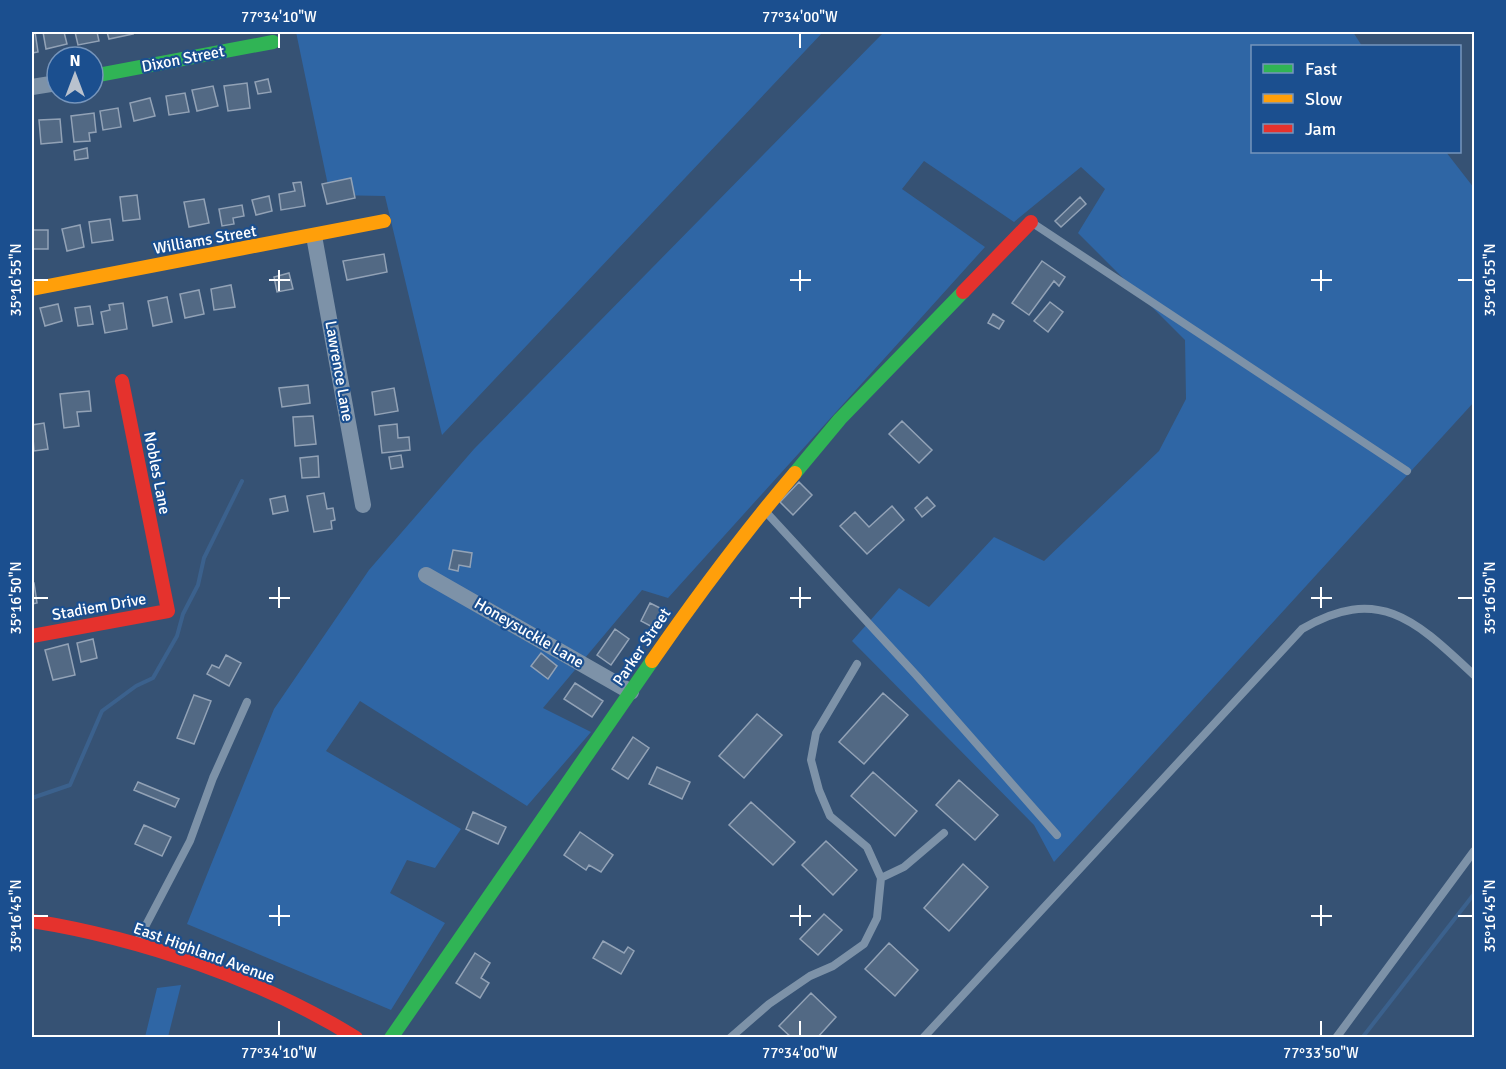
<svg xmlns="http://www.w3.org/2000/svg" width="1506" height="1069" viewBox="0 0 1506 1069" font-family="Signika,sans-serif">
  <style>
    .green { fill: #2f66a5 }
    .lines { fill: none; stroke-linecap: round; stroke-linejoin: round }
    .stream { stroke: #3b618d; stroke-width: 4 }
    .building { fill: #526984; stroke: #92a2b6; stroke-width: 1.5 }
    .lane { stroke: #7d92a8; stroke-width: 8 }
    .street { stroke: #7d92a8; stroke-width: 16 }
    .fast { stroke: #30b455; stroke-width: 14 }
    .slow { stroke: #ff9f0a; stroke-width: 14 }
    .jam { stroke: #e5322d; stroke-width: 14 }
    .ticks { fill: none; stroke: #fff; stroke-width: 2 }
    .labels { text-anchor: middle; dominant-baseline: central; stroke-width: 4.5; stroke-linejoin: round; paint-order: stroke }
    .street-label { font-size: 16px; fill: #fff; stroke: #1b4f8f }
    .neatline { fill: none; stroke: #fff; stroke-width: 2 }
    .ticks-label { font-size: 15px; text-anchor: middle; fill: #fff }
  </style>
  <rect width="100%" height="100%" fill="#365274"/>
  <!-- green -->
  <path class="green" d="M296 32H823L442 435 385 196 330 195Z
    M884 32H1353L1362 46H1252V152H1446L1474 188V402L1054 862 1034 825 852 641 899 588 929 607 994 537 1044 561 1159 451 1186 399 1185 340 1078 233 1105 189 1081 167 1014 222 924 161 902 189 985 247 668 598 642 590 543 708 591 732 527 806 360 701 326 751 461 829 435 868 407 860 390 893 445 923 391 1010 187 924 274 709 369 570 474 449Z
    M181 985 168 1037H145L157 988Z"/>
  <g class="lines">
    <!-- stream -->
    <path class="stream" d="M32 798 70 785 102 711 136 686 153 678 177 636 183 614 198 585 204 558 242 481
      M1362 1038 1474 894"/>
  </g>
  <!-- building -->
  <path class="building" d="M32 32H35L38 52 32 53Z
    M43 32H64L67 44 46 49Z
    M75 32H97L99 41 78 45Z
    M107 32H132L133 34 109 39Z
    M268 79 271 92 258 94 255 82Z
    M247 83 250 108 228 111 224 86Z
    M213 86 218 106 197 111 192 90Z
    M185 93 189 112 169 115 166 96Z
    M150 98 155 116 134 121 130 103Z
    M118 108 121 127 103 130 100 111Z
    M94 113 96 132 89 133 90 141 74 142 71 116Z
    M60 119 62 142 41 144 39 120Z
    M87 148 88 158 75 160 74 151Z
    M351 178 355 198 327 204 322 184Z
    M301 182 305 206 281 210 279 194 295 191 293 183Z
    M137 195 140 219 123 221 120 197Z
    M269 196 272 211 256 215 252 200Z
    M1080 197 1086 204 1061 227 1055 221Z
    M204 199 209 223 189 227 184 202Z
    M242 205 244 216 233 218 234 224 222 226 219 209Z
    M110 219 113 240 92 243 89 222Z
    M80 225 84 247 67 251 62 229Z
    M32 230H48V249H32Z
    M384 254 387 272 347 280 343 261Z
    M1042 261 1065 277 1059 286 1054 281 1029 315 1012 303Z
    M289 273 293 289 277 292 274 277Z
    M231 285 235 307 214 310 211 289Z
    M199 290 204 314 185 318 180 294Z
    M167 297 172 322 153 326 148 301Z
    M1050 302 1063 312 1048 332 1034 321Z
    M123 303 127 329 105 333 101 312 110 310 109 305Z
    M58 304 62 321 45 326 40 308Z
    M90 306 93 324 78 326 75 308Z
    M993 314 1004 321 999 329 988 323Z
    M308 385 310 403 282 407 279 388Z
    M394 388 398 411 375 415 372 392Z
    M89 391 91 411 77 412 79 426 64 428 60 394Z
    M313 416 316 444 295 446 293 417Z
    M902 421 932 450 919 463 889 434Z
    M44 423 48 449 34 451 32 425Z
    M397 424 398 438 409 437 410 450 382 453 379 426Z
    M401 455 403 467 391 469 389 457Z
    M318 456 319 477 302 478 300 458Z
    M799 482 812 495 793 515 780 502Z
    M324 493 327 509 333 508 335 520 331 521 332 529 314 532 307 496Z
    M285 496 288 511 273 514 270 499Z
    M927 497 935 506 922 517 915 508Z
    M892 506 904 520 867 554 840 526 855 512 869 527Z
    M453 550 472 553 470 567 459 565 458 571 449 569Z
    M32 583H34L37 603 32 604Z
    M650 603 668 612 658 630 641 621Z
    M615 629 629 639 611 665 597 655Z
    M93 639 97 658 81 662 77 643Z
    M68 644 75 675 53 680 45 650Z
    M541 653 557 666 548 679 531 666Z
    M226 655 241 663 229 686 207 674 212 665 219 668Z
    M575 683 603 701 592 717 564 699Z
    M883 693 908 715 864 764 839 742Z
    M194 695 211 701 194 744 177 738Z
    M757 714 782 735 744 778 719 756Z
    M633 737 649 748 628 779 612 769Z
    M657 767 690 782 682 799 649 784Z
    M873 772 917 811 895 836 851 796Z
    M959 780 998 815 975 840 936 805Z
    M138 782 179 799 175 807 134 790Z
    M751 802 795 842 773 865 729 825Z
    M473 812 506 827 498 844 466 829Z
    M144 825 171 837 162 856 135 844Z
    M580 832 613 855 601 872 589 865 586 870 564 855Z
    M826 841 857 870 833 895 802 865Z
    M963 864 988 887 949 931 924 908Z
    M824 914 842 930 818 955 800 939Z
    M603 941 624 953 628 947 634 951 621 974 593 958Z
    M889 943 918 970 895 996 865 969Z
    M475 953 490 963 481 978 489 983 480 998 456 983Z
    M811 993 836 1017 817 1038H792L779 1026Z"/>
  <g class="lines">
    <!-- lane -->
    <path class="lane" d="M1034 224 1407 471
      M766 512 917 676 1057 835
      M881 878 904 867 944 833
      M136 944 190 841 213 778 247 702
      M730 1038 769 1004 810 976 833 966 864 944 877 918 881 878 867 847 830 816 819 790 811 760 816 733 857 664
      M923 1038 1302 629C1380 583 1418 623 1474 675
      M1336 1038 1474 851"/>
    <!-- street -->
    <path class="street" d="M32 87 57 83
      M314 236 363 505
      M426 575 631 692"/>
    <!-- fast -->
    <path class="fast" d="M93 76 273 42
      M795 473 840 419 963 292
      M391 1038 652 661"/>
    <!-- slow -->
    <path class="slow" d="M32 289 384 221
      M652 661C697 596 744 533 795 473"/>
    <!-- jam -->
    <path class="jam" d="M963 292 1031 222
      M32 636 168 611 122 381
      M32 921C139 938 264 980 356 1038"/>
  </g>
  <!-- ticks -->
  <path class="ticks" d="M279 33V48M800 33V48M279 270V291M800 270V291M1321 270V291M33 280H48M269 280H290M790 280H811M1311 280H1332M1458 280H1473M279 587V608M800 587V608M1321 587V608M33 598H48M269 598H290M790 598H811M1311 598H1332M1458 598H1473M279 905V926M800 905V926M1321 905V926M33 916H48M269 916H290M790 916H811M1311 916H1332M1458 916H1473M279 1021V1036M800 1021V1036M1321 1021V1036"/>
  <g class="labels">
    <!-- street labels -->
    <g class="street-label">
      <text transform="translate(183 59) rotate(-11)">Dixon Street</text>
      <text transform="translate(205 240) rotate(-10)">Williams Street</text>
      <text transform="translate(339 371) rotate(80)">Lawrence Lane</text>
      <text transform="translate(157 473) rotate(79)">Nobles Lane</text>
      <text transform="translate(99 607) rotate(-10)">Stadiem Drive</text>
      <text transform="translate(529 633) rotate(30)">Honeysuckle Lane</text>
      <text transform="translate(642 647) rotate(-56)">Parker Street</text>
      <text transform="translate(204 953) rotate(20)">East Highland Avenue</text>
    </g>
  </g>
  <!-- border -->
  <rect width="1506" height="1069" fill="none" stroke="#1b4f8f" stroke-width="66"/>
  <!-- legend -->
  <rect x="1251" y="45" width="210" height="108" fill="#1b4f8f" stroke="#7695bc" stroke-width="1.5"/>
  <rect x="1263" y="64" width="30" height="9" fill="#30b455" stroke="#7695bc" stroke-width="1.5"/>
  <text x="1305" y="75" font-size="18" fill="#ffffff">Fast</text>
  <rect x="1263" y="94" width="30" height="9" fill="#ff9f0a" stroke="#7695bc" stroke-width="1.5"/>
  <text x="1305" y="105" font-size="18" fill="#ffffff">Slow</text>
  <rect x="1263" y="124" width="30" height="9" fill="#e5322d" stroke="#7695bc" stroke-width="1.5"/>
  <text x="1305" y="135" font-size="18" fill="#ffffff">Jam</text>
  <!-- north arrow -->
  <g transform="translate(75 75)"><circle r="28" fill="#1b4f8f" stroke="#7695bc" stroke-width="1.5"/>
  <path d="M0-4.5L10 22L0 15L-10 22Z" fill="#b9c2ce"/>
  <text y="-9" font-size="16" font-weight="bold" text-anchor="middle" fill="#ffffff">N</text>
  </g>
  <rect x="33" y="33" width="1440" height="1003" class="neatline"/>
  <g class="ticks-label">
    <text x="279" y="22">77°34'10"W</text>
    <text x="800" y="22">77°34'00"W</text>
    <text transform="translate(16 280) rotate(-90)" y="5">35°16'55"N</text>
    <text transform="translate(1490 280) rotate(-90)" y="5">35°16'55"N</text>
    <text transform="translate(16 598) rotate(-90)" y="5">35°16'50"N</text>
    <text transform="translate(1490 598) rotate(-90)" y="5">35°16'50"N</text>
    <text transform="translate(16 916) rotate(-90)" y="5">35°16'45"N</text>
    <text transform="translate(1490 916) rotate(-90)" y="5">35°16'45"N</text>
    <text x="279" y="1058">77°34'10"W</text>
    <text x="800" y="1058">77°34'00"W</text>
    <text x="1321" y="1058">77°33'50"W</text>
  </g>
</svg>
